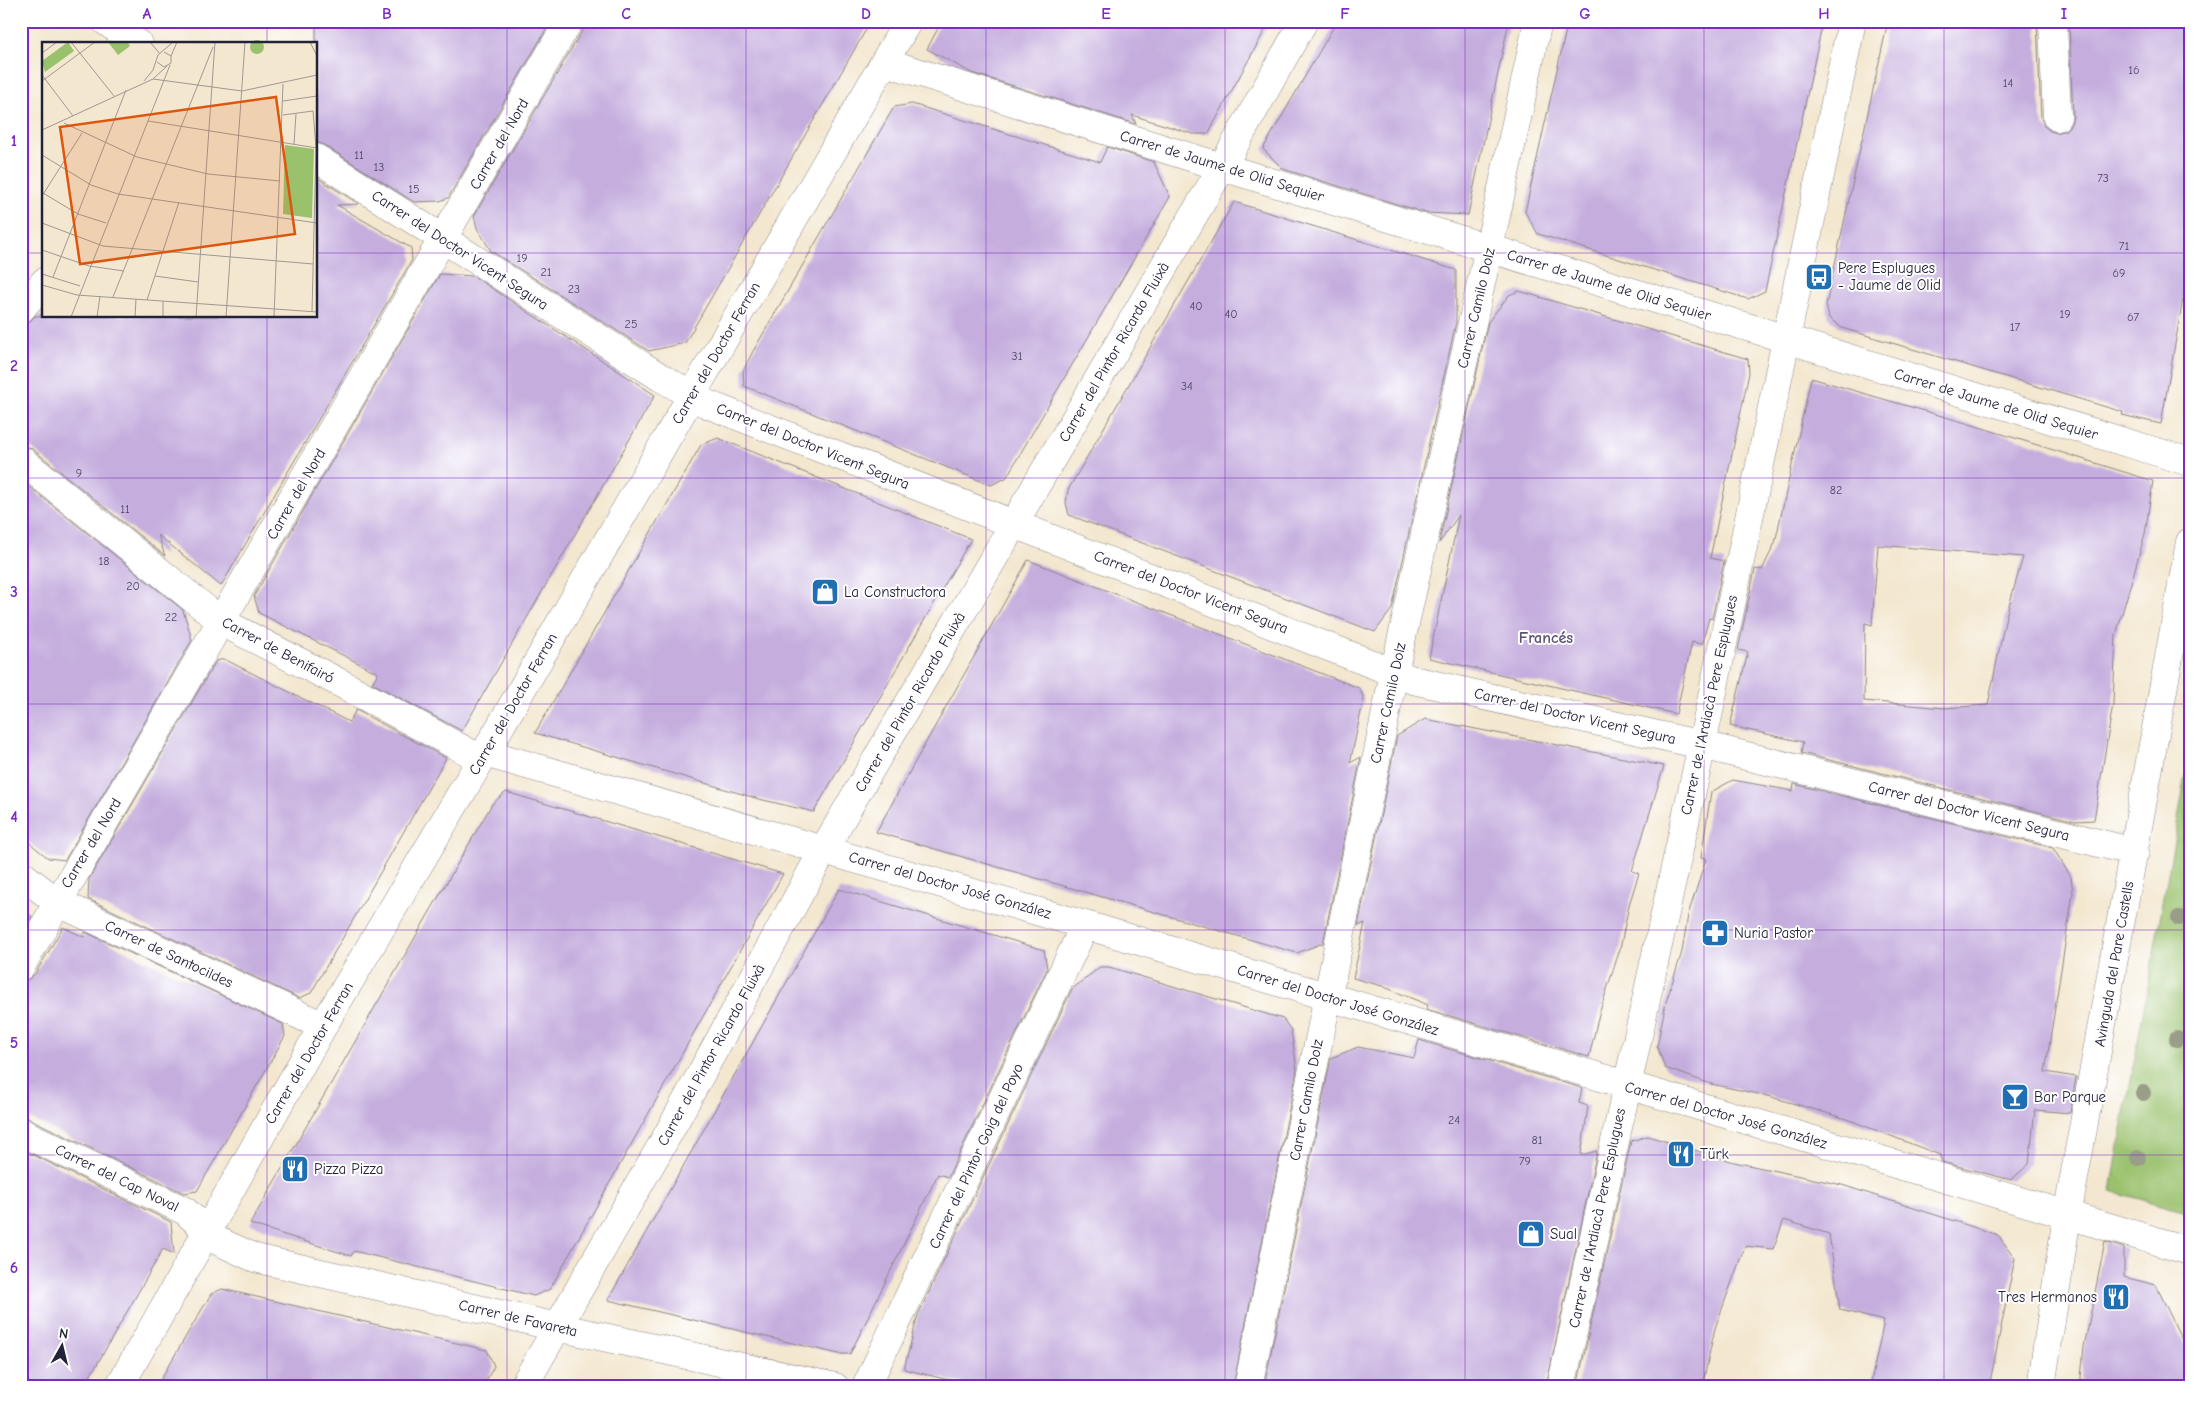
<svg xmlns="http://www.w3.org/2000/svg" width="2211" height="1408" viewBox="0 0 2211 1408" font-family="'Comic Neue',sans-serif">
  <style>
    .green { fill: #9ac16c; stroke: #5e7254 }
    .building { fill: #c5aede; fill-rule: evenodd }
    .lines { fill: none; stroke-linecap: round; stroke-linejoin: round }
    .street-casing { stroke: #8a8485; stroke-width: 29 }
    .street { stroke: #fff; stroke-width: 28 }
    .tree { fill: #9a9e89 }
    .grid { fill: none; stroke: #7b2cbf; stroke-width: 1; stroke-opacity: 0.55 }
    .labels { text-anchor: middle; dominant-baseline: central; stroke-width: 4; stroke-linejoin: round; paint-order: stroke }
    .number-label { font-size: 12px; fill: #4b4564 }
    .street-label { font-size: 15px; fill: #22223b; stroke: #fff }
    .poi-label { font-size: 15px; fill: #22223b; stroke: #fff; text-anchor: start }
    .neighbourhood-label { font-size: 16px; font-weight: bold; fill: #5b5374; stroke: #fff }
    .inset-road { fill: none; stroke: #9f9894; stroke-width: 1 }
    .view { fill: #de560e; fill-opacity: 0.15; stroke: #de560e; stroke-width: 2.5 }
    .inset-edge { fill: none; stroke: #22223b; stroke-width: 2.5 }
    .neatline { fill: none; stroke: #7b2cbf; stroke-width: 2 }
    .grid-label { font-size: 16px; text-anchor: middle; font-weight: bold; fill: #7b2cbf }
  </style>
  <rect width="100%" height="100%" fill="#fff"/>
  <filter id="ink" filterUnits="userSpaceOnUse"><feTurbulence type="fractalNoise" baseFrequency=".02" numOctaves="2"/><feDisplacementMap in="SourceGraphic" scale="10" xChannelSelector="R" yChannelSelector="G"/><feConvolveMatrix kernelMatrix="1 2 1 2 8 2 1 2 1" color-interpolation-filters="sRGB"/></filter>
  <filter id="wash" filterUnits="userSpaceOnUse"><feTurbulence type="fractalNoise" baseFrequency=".0096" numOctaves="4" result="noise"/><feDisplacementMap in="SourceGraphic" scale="20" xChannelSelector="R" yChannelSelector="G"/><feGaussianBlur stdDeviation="1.12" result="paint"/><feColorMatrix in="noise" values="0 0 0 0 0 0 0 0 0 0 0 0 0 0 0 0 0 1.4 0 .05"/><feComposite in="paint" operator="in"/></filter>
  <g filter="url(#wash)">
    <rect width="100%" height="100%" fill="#f3e7cf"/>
    <!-- green -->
    <path class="green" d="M2190 752V1213L2111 1191Z"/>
    <g id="blocks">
      <!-- building -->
      <path class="building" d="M316 21H551L448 198 440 201 414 202 324 145 316 142Z
        M585 21H871L685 343 649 351 491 251 477 228 474 216 583 29Z
        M942 21H1270L1208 134H1193L1132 115 1136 124 972 73 927 49Z
        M1337 21H1509L1468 215 1426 213 1283 169 1263 149Z
        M1568 21H1823L1765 291 1748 299 1538 234 1525 212Z
        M1888 21H2037L2041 118 2044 126 2050 131 2057 133 2066 130 2071 124 2073 117 2069 21H2186L2190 119V241L2184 293 2161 424 2122 415 2123 412 1842 328 1829 318 1826 305Z
        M912 104 1100 162 1107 147 1154 162 1170 197 1006 478 991 485 744 386 743 371 752 353 894 107Z
        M316 177 359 204 337 205 411 248 412 260 221 586 158 535 165 556 31 448 21 445V324H27L35 316H316Z
        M1234 202 1456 270V322L1392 609 1375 632 1069 515 1066 503 1068 490Z
        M440 274 473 276 655 395 462 731 372 683 378 673 259 613 254 596Z
        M1519 291 1748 359 1749 373 1710 558 1724 561 1712 619 1709 618 1702 644 1692 642 1676 714 1429 658 1459 515 1439 543 1488 322 1509 295Z
        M1811 378 1973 425 2153 481 2145 534 2116 635 2113 704 2094 820 2075 821 1801 753 1803 742 1730 726 1748 652 1738 650 1755 569 1762 570 1775 543ZM1878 545 2023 557 2006 616 1988 705 1945 708 1864 701 1865 623 1872 625Z
        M718 438 971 539 814 812 759 799 535 733 701 445Z
        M21 480 183 610 192 640 65 860 48 858 21 836Z
        M1028 560 1359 688 1364 698 1350 763 1361 757 1323 943 1297 953 876 832Z
        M224 659 349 722 356 710 446 758 311 993 299 998 88 899 89 879 216 661Z
        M1425 719 1664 766 1632 871 1639 873 1629 905 1620 949 1599 1014 1589 1057 1426 1009 1428 1005 1382 986 1353 978 1365 923 1358 926 1397 736Z
        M1733 780 1793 791 1794 784 2053 848 2071 877 2073 893 2045 1072 2076 1077 2070 1113 2035 1110 2029 1164 2011 1180 1942 1162 1940 1155 1847 1119 1768 1096 1711 1084 1665 1068 1657 1046 1666 1002 1682 952 1688 915 1706 859 1701 858 1711 792Z
        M506 792 783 874 550 1289 534 1296 354 1251 351 1256 250 1224 492 804Z
        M839 889 1044 950 1047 969 948 1177 938 1174 850 1354H839L608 1300Z
        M21 908 32 916 21 934Z
        M63 927 84 937 85 932 283 1024 285 1036 197 1191 184 1193 28 1118 21 1117V982L29 979 35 974Z
        M1100 967H1109L1283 1019 1291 1030 1297 1070 1233 1387H977L904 1369 918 1315 1072 989Z
        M1419 1040 1582 1088 1579 1103 1588 1106 1581 1155 1597 1151 1546 1387H1264L1331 1058 1358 1047 1414 1058Z
        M1648 1136 1734 1162 1842 1185 1998 1235 2015 1258 1989 1387H1870L1884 1321 1840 1310 1829 1234 1784 1220 1773 1249 1745 1246 1715 1328 1702 1387H1577L1631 1141Z
        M21 1149 171 1222 174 1254 163 1249 84 1387H39L21 1378Z
        M2105 1242 2124 1248V1277L2156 1285 2190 1357V1387H2080L2084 1347Z
        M222 1289 487 1350 494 1366 483 1387H156L211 1294Z"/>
    </g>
  </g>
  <g filter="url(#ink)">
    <use href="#blocks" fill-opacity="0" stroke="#8a8485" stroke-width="1"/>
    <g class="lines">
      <!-- street casing -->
      <g class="street-casing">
        <path id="street" d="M105 21 139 44
          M2053 21 2057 117
          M885 62 1222 167 2190 462
          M316 158 660 377 707 404 1413 680 1702 745 2135 852
          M21 309 44 282
          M21 460 222 622 342 684 481 759
          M485 753 1085 925 2190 1251
          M21 874 57 902 323 1026
          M21 966 569 21
          M21 1132 185 1211 218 1241 255 1258 557 1327 835 1387
          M119 1387 323 1026 485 753 908 21
          M523 1387 668 1134 824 849 1222 167 1304 21
          M866 1387 1085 925
          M1248 1387 1394 673 1496 216 1538 21
          M1561 1387 1702 745 1852 21
          M2041 1387 2067 1216 2190 542"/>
      </g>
      <!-- street -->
      <use href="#street" class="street"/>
    </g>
    <!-- trees -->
    <g class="tree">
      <circle cx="2179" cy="918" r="8"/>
      <circle cx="2177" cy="1039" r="8"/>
      <circle cx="2143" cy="1093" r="8"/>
      <circle cx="2138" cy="1158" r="8"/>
    </g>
  </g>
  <!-- grid -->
  <path class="grid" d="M267 21V44M507 21V1387M746 21V1387M986 21V1387M1225 21V1387M1465 21V1387M1704 21V1387M1944 21V1387M21 253H44M316 253H2190M267 316V1387M21 478H2190M21 704H2190M21 930H2190M21 1155H2190"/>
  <!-- icons -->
  <defs>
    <g id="bus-square" transform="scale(1.4375)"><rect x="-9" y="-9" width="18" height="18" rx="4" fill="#1f6fb2" stroke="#fff"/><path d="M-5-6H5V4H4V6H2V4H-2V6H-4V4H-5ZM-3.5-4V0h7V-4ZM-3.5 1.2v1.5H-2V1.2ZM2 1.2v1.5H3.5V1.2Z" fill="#fff"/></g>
    <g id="shop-square" transform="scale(1.4375)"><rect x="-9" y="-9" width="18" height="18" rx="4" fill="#1f6fb2" stroke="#fff"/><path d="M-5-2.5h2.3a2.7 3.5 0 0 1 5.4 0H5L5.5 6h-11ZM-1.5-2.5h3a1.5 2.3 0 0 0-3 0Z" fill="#fff"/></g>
    <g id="pharmacy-square" transform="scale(1.4375)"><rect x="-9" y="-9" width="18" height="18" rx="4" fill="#1f6fb2" stroke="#fff"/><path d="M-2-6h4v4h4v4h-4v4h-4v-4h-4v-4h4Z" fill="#fff"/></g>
    <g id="bar-square" transform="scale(1.4375)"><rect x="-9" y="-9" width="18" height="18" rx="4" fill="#1f6fb2" stroke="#fff"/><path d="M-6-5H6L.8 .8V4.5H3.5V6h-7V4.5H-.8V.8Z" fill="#fff"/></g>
    <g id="restaurant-square" transform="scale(1.4375)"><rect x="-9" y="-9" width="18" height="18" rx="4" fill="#1f6fb2" stroke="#fff"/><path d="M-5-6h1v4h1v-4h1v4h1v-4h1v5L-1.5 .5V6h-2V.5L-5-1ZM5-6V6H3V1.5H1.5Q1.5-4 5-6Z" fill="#fff"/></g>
  </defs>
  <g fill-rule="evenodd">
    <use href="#bus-square" x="1819" y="277"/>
    <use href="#shop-square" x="825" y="592"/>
    <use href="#pharmacy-square" x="1715" y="933"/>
    <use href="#bar-square" x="2015" y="1097"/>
    <use href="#restaurant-square" x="1681" y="1154"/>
    <use href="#restaurant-square" x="295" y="1169"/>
    <use href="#shop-square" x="1531" y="1234"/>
    <use href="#restaurant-square" x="2116" y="1297"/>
  </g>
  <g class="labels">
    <!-- number labels -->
    <g class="number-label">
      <text x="2134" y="70">16</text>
      <text x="2008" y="83">14</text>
      <text x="359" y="155">11</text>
      <text x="379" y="167">13</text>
      <text x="2103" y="178">73</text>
      <text x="414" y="189">15</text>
      <text x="2124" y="246">71</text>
      <text x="522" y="258">19</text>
      <text x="546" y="272">21</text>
      <text x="2119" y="273">69</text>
      <text x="574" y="289">23</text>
      <text x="1196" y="306">40</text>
      <text x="1231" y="314">40</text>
      <text x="2065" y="314">19</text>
      <text x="2133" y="317">67</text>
      <text x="631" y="324">25</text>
      <text x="2015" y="327">17</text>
      <text x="1017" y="356">31</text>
      <text x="1187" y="386">34</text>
      <text x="79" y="473">9</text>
      <text x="1836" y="490">82</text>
      <text x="125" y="509">11</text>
      <text x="104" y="561">18</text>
      <text x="133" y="586">20</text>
      <text x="171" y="617">22</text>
      <text x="1454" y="1120">24</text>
      <text x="1537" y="1140">81</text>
      <text x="1525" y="1161">79</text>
    </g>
    <!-- street labels -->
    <g class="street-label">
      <text transform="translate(499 144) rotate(-60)">Carrer del Nord</text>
      <text transform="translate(1222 166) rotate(17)">Carrer de Jaume de Olid Sequier</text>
      <text transform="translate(460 250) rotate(33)">Carrer del Doctor Vicent Segura</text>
      <text transform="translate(1609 285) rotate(17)">Carrer de Jaume de Olid Sequier</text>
      <text transform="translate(1476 308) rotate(-77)">Carrer Camilo Dolz</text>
      <text transform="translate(1114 352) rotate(-60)">Carrer del Pintor Ricardo Fluixà</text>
      <text transform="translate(716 353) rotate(-60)">Carrer del Doctor Ferran</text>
      <text transform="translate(1996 404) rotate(17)">Carrer de Jaume de Olid Sequier</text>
      <text transform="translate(813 446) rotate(22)">Carrer del Doctor Vicent Segura</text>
      <text transform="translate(296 494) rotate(-60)">Carrer del Nord</text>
      <text transform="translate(1191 592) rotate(21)">Carrer del Doctor Vicent Segura</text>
      <text transform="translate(278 650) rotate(28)">Carrer de Benifairó</text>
      <text transform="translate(910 702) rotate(-60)">Carrer del Pintor Ricardo Fluixà</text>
      <text transform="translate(1388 703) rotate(-78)">Carrer Camilo Dolz</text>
      <text transform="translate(513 704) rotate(-60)">Carrer del Doctor Ferran</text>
      <text transform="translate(1709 705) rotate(-78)">Carrer de l'Ardiacà Pere Esplugues</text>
      <text transform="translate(1575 716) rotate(13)">Carrer del Doctor Vicent Segura</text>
      <text transform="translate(1969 811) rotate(14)">Carrer del Doctor Vicent Segura</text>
      <text transform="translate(91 843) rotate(-59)">Carrer del Nord</text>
      <text transform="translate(950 885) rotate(16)">Carrer del Doctor José González</text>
      <text transform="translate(169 954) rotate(25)">Carrer de Santocildes</text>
      <text transform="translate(2114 964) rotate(-80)">Avinguda del Pare Castells</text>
      <text transform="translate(1338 1000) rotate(17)">Carrer del Doctor José González</text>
      <text transform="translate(309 1053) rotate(-60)">Carrer del Doctor Ferran</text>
      <text transform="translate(711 1055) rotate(-61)">Carrer del Pintor Ricardo Fluixà</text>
      <text transform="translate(1306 1100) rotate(-79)">Carrer Camilo Dolz</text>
      <text transform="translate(1726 1115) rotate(16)">Carrer del Doctor José González</text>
      <text transform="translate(976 1156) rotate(-65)">Carrer del Pintor Goig del Poyo</text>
      <text transform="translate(117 1178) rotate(26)">Carrer del Cap Noval</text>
      <text transform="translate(1597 1218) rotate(-78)">Carrer de l'Ardiacà Pere Esplugues</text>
      <text transform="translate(518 1318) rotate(13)">Carrer de Favareta</text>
    </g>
    <!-- poi labels -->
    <g class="poi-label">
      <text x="1838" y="268">Pere Esplugues<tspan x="1838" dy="17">- Jaume de Olid</tspan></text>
      <text x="844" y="592">La Constructora</text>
      <text x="1734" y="933">Nuria Pastor</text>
      <text x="2034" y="1097">Bar Parque</text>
      <text x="1700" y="1154">Türk</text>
      <text x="314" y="1169">Pizza Pizza</text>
      <text x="1550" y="1234">Sual</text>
      <text x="2097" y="1297" text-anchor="end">Tres Hermanos</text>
    </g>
    <!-- neighbourhood labels -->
    <g class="neighbourhood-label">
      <text x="1546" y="638">Francés</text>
    </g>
  </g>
  <!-- overview -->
  <g transform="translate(42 42)">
    <rect width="275" height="275" fill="#f3e7cf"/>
    <path d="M208 5a7 7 0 1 1 14 0a7 7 0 1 1-14 0ZM26 0 32 9 3 30 0 19ZM66 0H86L88 4 76 13ZM243 103 272 107 270 176 241 172Z" fill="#9ac16c"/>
    <path class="inset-road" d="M29 0 72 54M108 0 118 12M268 0 275 14M0 11 15 0M129 14 135 0M115 20 122 25 129 21V14L122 10M0 33 31 74M111 37 200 49 275 33M0 39 53 0M102 39 111 28 116 13 131 0M241 59 275 54M241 73 271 69 274 105 270 270M106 79 275 106M22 81 95 115 166 132 238 139M0 88 111 37 125 24M252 102 254 72M0 113 49 143 76 152M1 151 36 172 64 181M76 152 275 181M0 154 40 91M0 181 61 204 271 222M0 208 47 224 82 229M0 232 38 244M113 234 156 240M11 235 84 48M0 243 35 253 275 270M71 255 171 5M105 258 137 160M29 275 128 23M55 275 58 254M93 275 94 257M121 275V259M154 275 173 0M184 275 203 0M232 275 241 42"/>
    <path class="view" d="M234 55 253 192 38 222 18 85Z"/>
    <rect width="275" height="275" class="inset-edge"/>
  </g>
  <!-- margin -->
  <rect width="2211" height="1408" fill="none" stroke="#fff" stroke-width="55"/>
  <!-- north arrow -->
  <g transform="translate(62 1346) rotate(8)" stroke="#ffffff" stroke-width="4" paint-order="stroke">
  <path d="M0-4L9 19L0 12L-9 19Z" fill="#22223b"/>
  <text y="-8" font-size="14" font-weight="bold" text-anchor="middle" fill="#22223b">N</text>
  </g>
  <rect x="28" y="28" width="2156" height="1352" class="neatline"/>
  <g class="grid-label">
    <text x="147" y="19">A</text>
    <text x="387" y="19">B</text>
    <text x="626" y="19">C</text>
    <text x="866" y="19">D</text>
    <text x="1106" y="19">E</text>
    <text x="1345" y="19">F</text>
    <text x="1585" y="19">G</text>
    <text x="1824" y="19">H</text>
    <text x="2064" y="19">I</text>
    <text x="14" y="146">1</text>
    <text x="14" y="371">2</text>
    <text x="14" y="597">3</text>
    <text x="14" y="822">4</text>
    <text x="14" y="1048">5</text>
    <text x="14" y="1273">6</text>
  </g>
</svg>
